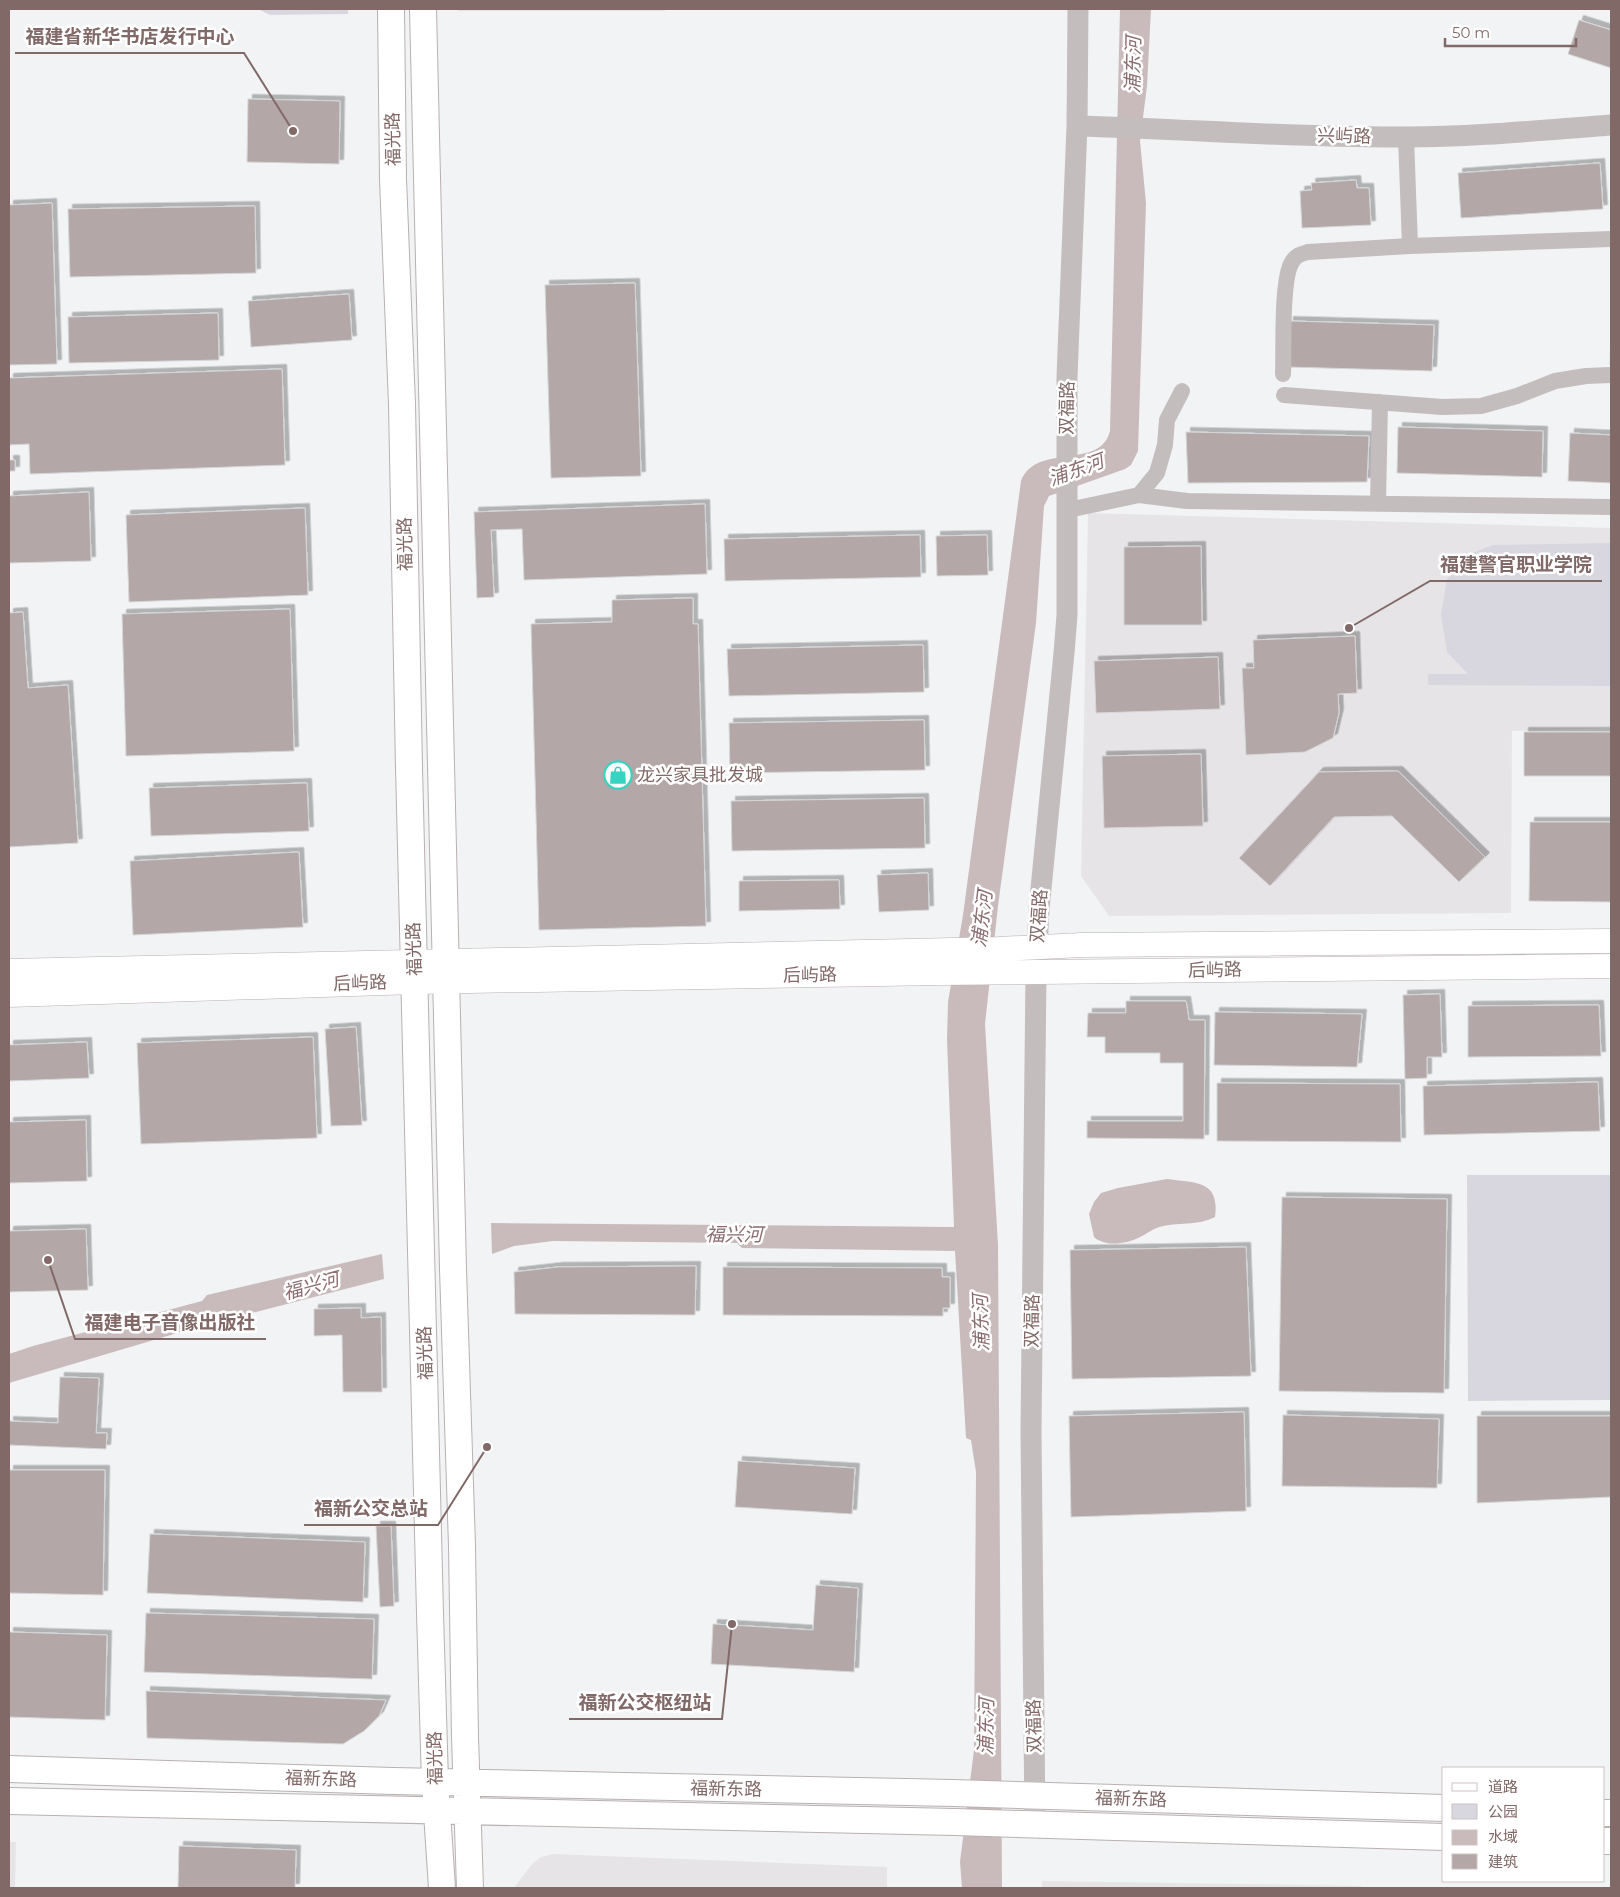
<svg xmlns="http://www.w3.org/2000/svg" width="1620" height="1897" viewBox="0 0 1620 1897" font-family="Montserrat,'Noto Sans SC',sans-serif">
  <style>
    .built { fill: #e6e4e6 }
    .green { fill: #d8d7df }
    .water { fill: #c9bbbc }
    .building { fill: #b3a7a7; stroke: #d5d6d7; filter: url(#shadow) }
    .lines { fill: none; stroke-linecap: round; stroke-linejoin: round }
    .secondary-casing { stroke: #b9b0af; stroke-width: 25 }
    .primary-casing { stroke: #b8b1b0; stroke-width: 28 }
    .minor { stroke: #c4bdbd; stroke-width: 16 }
    .tertiary { stroke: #c4bdbd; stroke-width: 21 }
    .secondary { stroke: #fff; stroke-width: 24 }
    .primary { stroke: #fff; stroke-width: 26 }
    .labels { text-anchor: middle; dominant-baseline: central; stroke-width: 5; stroke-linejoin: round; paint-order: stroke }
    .street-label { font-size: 18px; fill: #816967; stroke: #fff }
    .poi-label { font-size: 18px; fill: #816967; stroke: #fff; text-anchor: start }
    .water-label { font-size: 19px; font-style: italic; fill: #8b6d70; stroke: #fff }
    .leader { fill: none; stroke: #816967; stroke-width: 2 }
    .callout-dot { fill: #816967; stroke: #fff; stroke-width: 2 }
    .callout-label { font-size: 19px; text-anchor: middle; font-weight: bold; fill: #816967; stroke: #fff; stroke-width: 5; stroke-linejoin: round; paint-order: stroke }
  </style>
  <defs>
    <filter id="shadow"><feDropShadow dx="4.5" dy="-4.5" stdDeviation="0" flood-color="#0004"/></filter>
  </defs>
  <rect width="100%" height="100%" fill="#f2f3f5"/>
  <!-- built -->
  <path class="built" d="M1088 513 1611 528V728L1512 731 1511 913 1109 916 1081 876Z
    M9 1842H16L15 1888H9Z
    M553 1854 887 1867V1888H514L532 1864 541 1857Z
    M1042 1881 1361 1886V1888H1042Z"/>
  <!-- green -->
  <path class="green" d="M258 9H348V14L270 15Z
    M1611 543V686L1428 685V674H1468L1447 652 1441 615 1447 579 1470 554 1493 545Z
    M1467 1175H1611V1400L1468 1401Z"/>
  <!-- water -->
  <path class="water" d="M1120 9H1151L1147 86 1140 141 1146 203 1138 451 1131 465 1125 469 1049 496 1044 506 1036 623 998 906 985 1024 998 1245 1002 1888H962L960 1862 974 1750 976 1472 971 1440 966 1438 955 1251 742 1248 737 1243 553 1241 514 1246 492 1254 491 1223 954 1227 947 1040 948 1002 963 915 1021 481C1036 442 1100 471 1110 431Z
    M1167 1179C1196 1183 1220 1180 1215 1217 1198 1226 1177 1222 1159 1227 1151 1230 1145 1235 1138 1238 1125 1244 1105 1247 1094 1237L1089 1214 1094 1202 1101 1193 1118 1188Z
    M382 1254 384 1279 201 1326 9 1383V1354L33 1346 202 1301 207 1295Z"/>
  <!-- building -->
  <path class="building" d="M458 9H665V10H458Z
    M1579 20 1611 30V68L1568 54Z
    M248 99 340 101 339 164 247 162Z
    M1600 163 1603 209 1461 218 1458 173Z
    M1356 180 1357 188H1369L1371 225 1302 228 1300 191 1312 190 1311 183Z
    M52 203 57 364 9 365V205Z
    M255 206 256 273 70 277 68 209Z
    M635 283 641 476 551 478 545 285Z
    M349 294 352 340 251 347 248 301Z
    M218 313 219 360 69 363 68 317Z
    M1611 319V365H1610Z
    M1289 321 1434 325 1432 371 1288 367Z
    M282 369 285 465 30 474 29 444 9 445V378Z
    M1398 427 1543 431 1542 477 1397 473Z
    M1186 432 1369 436 1367 482 1188 483Z
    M1570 433 1611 435V483L1568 481Z
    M9 460H15V471H9Z
    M89 492 91 561 9 563V496Z
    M705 504 707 574 524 580 522 529 491 530 494 597 477 598 474 512Z
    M305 508 308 595 129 602 126 515Z
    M920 535 921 577 725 581 724 539Z
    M987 535 988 575 937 576 936 536Z
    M1201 546 1202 625H1124V547Z
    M693 598V624H698L706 926 539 930 531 624 612 622V600Z
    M290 609 294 751 126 756 122 614Z
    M23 612 28 688 68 685 78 843 9 847V613Z
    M1355 636 1357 693 1338 694 1339 713 1333 738 1305 752 1246 755 1242 668H1254L1253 640Z
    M923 645 924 692 729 696 727 649Z
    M1218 657 1220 709 1096 713 1094 661Z
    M924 720 925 770 730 773 729 723Z
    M1524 732H1611V776H1524Z
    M1201 754 1203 826 1104 828 1102 756Z
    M1398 771 1485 857 1459 882 1392 816 1334 817 1270 886 1239 858 1319 772Z
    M307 783 309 831 151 836 149 788Z
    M924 798 925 848 732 851 731 801Z
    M1530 822H1611V902L1529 901Z
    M299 852 303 927 133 935 130 861Z
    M928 873 929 910 879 912 877 875Z
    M839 880 840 909 739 911V881Z
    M1440 994 1442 1057H1427V1078L1405 1079 1403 995Z
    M1126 1001H1186L1189 1020H1205L1204 1139 1087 1138V1121H1183V1063H1160V1053H1105V1037H1087L1088 1013H1126Z
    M1599 1005 1601 1056 1468 1057V1006Z
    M1215 1012 1362 1014 1357 1067 1214 1065Z
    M356 1027 362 1125 331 1126 325 1029Z
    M313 1037 317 1138 141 1144 137 1043Z
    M87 1042 89 1078 9 1081V1045Z
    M1598 1082 1600 1131 1424 1135 1423 1086Z
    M1217 1083 1400 1084 1401 1142 1217 1141Z
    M86 1120 87 1181 9 1183V1122Z
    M1282 1197 1447 1199 1444 1393 1279 1391Z
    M86 1229 88 1290 9 1292V1231Z
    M1246 1247 1251 1376 1072 1379 1070 1250Z
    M696 1266 695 1315 515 1314 514 1272 558 1267Z
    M723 1267 942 1268V1277H950V1308H943V1316L723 1315Z
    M361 1308V1318L381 1317 382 1392H343L342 1335 314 1336V1309Z
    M60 1377 99 1378 96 1433H107L106 1449 9 1445V1421L58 1423Z
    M1244 1412 1246 1511 1071 1517 1069 1416Z
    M1283 1415 1439 1419 1437 1488 1282 1486Z
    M1477 1416H1611V1497L1477 1503Z
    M738 1461 855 1468 852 1514 735 1507Z
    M9 1470H105L103 1595 9 1593Z
    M376 1526H391L394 1606 380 1607Z
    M150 1534 365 1542 363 1602 147 1593Z
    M816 1585 858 1588 854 1672 711 1664 713 1624 813 1630Z
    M146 1613 374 1619 372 1679 144 1672Z
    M9 1632 107 1635 105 1720 9 1717Z
    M146 1691 386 1700 379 1716 364 1731 343 1744 147 1738Z
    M179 1846 296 1850 295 1888H178Z"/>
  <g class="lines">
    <!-- secondary casing -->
    <g class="secondary-casing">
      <path id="secondary" d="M9 971 998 949 1082 945 1611 941
        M9 995 415 982 939 973 1611 966"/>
    </g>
    <!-- primary casing -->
    <g class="primary-casing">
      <path id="primary" d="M391 9 393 179 402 404 409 767 430 1613 435 1782 442 1888
        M423 9 453 1269 462 1546 465 1737 470 1888
        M9 1769 393 1781 953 1793 1444 1808
        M9 1801 955 1822 1444 1837
        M1604 1813H1611
        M1604 1841H1611"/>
    </g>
    <!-- minor -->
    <path class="minor" d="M1410 246 1611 239
      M1283 374C1284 350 1281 279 1292 262 1296 255 1301 254 1308 252L1410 246 1406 137
      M1284 395 1442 407 1481 406 1517 396 1555 381 1586 376 1611 375
      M1139 495 1187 501 1611 507
      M1378 504 1380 402
      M1068 510 1139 495 1157 473 1165 445 1167 420 1182 391"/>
    <!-- tertiary -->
    <path class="tertiary" d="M1077 126C1187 129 1297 138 1407 137 1475 137 1543 130 1611 125
      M1035 1825 1031 1431 1036 972 1039 909 1064 653 1067 615V377L1077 126 1078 9"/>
    <!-- secondary -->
    <use href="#secondary" class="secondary"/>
    <!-- primary -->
    <use href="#primary" class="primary"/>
  </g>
  <!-- icons -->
  <defs>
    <g id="shop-ring" transform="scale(1.4375)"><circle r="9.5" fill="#fff" stroke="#33d4c0" stroke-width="1.5"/><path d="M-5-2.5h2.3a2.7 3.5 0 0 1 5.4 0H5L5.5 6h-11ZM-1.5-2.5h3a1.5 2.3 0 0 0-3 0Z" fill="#33d4c0"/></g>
  </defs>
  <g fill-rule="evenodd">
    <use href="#shop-ring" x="618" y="775"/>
  </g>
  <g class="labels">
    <!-- street labels -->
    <g class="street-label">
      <text transform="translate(1344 136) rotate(1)">兴屿路</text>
      <text transform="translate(393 139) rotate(-91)">福光路</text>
      <text transform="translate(1067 408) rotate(-89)">双福路</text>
      <text transform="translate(405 544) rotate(-91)">福光路</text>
      <text transform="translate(1039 916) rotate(-86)">双福路</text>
      <text transform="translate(414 949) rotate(-92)">福光路</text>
      <text transform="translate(1215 970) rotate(-1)">后屿路</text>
      <text transform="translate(810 975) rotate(-1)">后屿路</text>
      <text transform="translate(360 983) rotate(-2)">后屿路</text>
      <text transform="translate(1032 1321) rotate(-89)">双福路</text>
      <text transform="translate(425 1353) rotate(-92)">福光路</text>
      <text transform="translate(1034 1726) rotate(-91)">双福路</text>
      <text transform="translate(435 1758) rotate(-91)">福光路</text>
      <text transform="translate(321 1779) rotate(2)">福新东路</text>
      <text transform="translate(726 1789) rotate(1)">福新东路</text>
      <text transform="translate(1131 1799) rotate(2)">福新东路</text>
    </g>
    <!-- poi labels -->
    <g class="poi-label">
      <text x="637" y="775">龙兴家具批发城</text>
    </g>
    <!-- water labels -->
    <g class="water-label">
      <text transform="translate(1133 65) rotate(-89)">浦东河</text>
      <text transform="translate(1076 470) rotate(-20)">浦东河</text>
      <text transform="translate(982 919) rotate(-83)">浦东河</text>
      <text x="734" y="1234">福兴河</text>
      <text transform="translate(311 1286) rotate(-15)">福兴河</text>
      <text transform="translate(981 1323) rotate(-92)">浦东河</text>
      <text transform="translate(986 1727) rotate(-89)">浦东河</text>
    </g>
  </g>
  <!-- callouts -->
  <path class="leader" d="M293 131L244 53H15M1349 628L1430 581H1602M48 1260L75 1339H266M487 1447L438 1525H304M732 1624L722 1719H569"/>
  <g class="callout-dot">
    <circle cx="293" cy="131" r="5"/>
    <circle cx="1349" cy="628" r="5"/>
    <circle cx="48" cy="1260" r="5"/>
    <circle cx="487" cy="1447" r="5"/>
    <circle cx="732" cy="1624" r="5"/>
  </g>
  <g class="callout-label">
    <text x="130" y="43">福建省新华书店发行中心</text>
    <text x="1516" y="571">福建警官职业学院</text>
    <text x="170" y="1329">福建电子音像出版社</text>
    <text x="371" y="1515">福新公交总站</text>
    <text x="645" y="1709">福新公交枢纽站</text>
  </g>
  <!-- border -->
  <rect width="1620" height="1897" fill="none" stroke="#816967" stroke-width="20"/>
  <!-- legend -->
  <rect x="1442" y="1767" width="162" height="115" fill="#ffffff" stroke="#cdc3c2"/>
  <rect x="1452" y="1783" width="25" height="8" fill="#ffffff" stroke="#cdc3c2"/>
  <text x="1488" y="1792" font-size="15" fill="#816967">道路</text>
  <rect x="1452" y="1804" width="25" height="15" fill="#d8d7df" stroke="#cdc3c2"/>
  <text x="1488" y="1817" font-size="15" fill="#816967">公园</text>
  <rect x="1452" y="1830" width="25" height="15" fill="#c9bbbc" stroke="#cdc3c2"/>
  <text x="1488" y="1842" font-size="15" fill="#816967">水域</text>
  <rect x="1452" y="1854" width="25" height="15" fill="#b3a7a7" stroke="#cdc3c2"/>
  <text x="1488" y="1867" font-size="15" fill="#816967">建筑</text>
  <!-- scale -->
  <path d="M1445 38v8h131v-8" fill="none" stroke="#816967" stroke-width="2.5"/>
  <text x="1452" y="38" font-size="15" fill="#816967" stroke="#ffffff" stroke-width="4" paint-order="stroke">50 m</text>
</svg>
